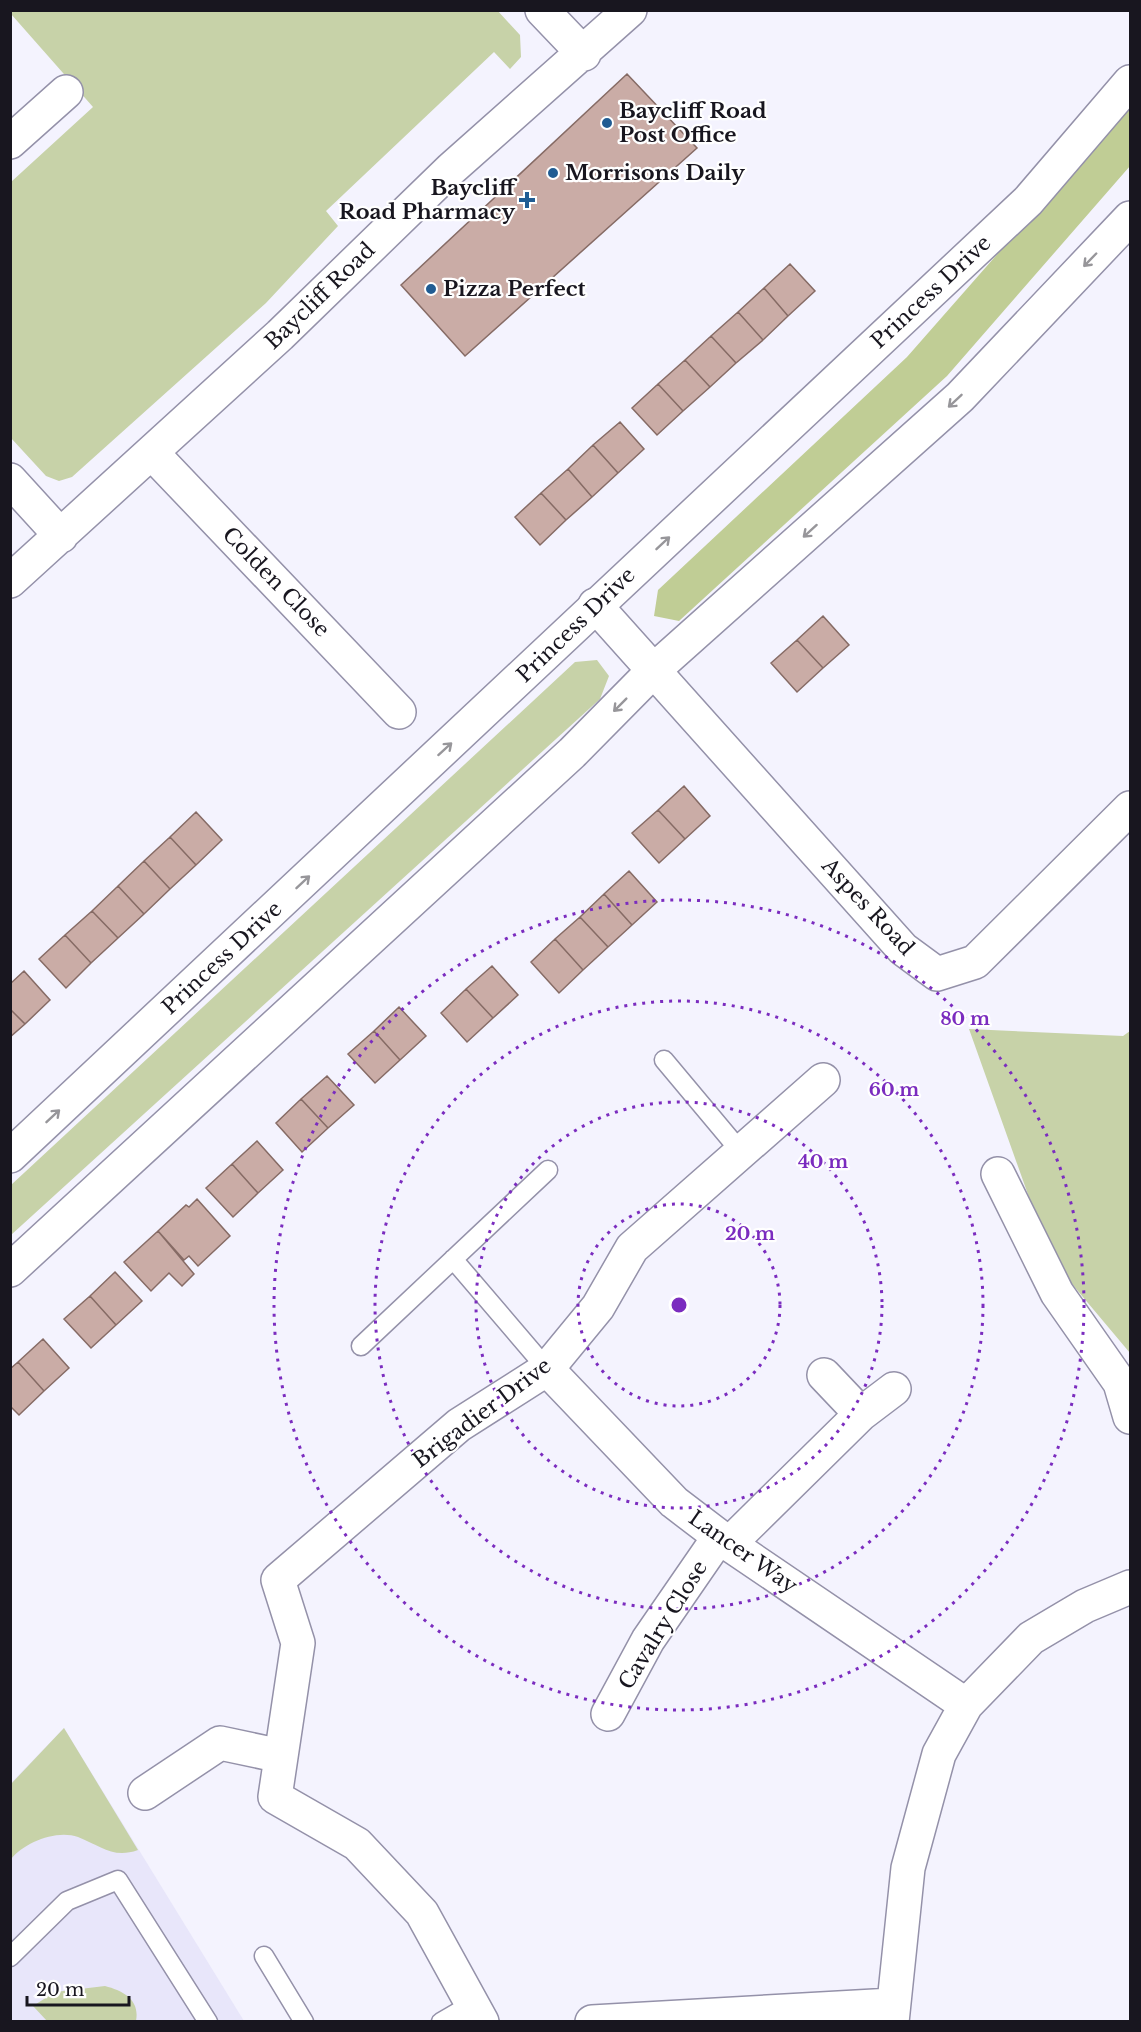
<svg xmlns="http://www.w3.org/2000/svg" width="1141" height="2032" viewBox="0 0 1141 2032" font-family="'Libre Baskerville',serif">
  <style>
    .built { fill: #e8e6fa }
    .green { fill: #c7d2a8 }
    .forest { fill: #c0cd95 }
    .building { fill: #caaca6; stroke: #866b65; stroke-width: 1.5 }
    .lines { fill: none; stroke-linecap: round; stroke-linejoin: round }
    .service-casing { stroke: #9491a9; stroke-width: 21 }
    .minor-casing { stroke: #9491a9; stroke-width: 36 }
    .tertiary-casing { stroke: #9491a9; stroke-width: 36 }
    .service { stroke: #fff; stroke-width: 18 }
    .minor { stroke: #fff; stroke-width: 33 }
    .tertiary { stroke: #fff; stroke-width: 33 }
    .oneway { stroke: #97969a }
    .ring { fill: none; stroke: #7b2cbf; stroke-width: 3; stroke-dasharray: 3 6 }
    .poi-dot { fill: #205c93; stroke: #fff; stroke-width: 2 }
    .labels { text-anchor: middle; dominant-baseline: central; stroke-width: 4.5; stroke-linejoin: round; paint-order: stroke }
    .poi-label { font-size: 21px; font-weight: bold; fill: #18161f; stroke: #fff; text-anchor: start }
    .street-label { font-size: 21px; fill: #18161f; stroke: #fff }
    .centre { fill: #7b2cbf; stroke: #fff; stroke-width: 3 }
    .ring-label { font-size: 18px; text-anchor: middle; font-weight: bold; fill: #7b2cbf; stroke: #fff; stroke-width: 4.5; stroke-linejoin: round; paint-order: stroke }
  </style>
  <rect width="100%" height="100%" fill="#f4f3fe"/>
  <!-- built -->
  <path class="built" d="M64 1728 244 2021H11L10 1784Z"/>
  <!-- green -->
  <path class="green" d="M497 10 520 35 521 57 510 69 494 52 326 211 338 226 266 303 72 477 59 481 46 476 11 438V182L93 107 11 14V11Z
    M597 660 609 676 600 699 11 1235V1185L575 662Z
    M969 1029 1123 1036 1130 1031V1353L1051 1259Z
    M64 1728 138 1850C113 1859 101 1846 78 1837 56 1829 24 1843 11 1859V1784Z
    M105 1986C124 1991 140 2000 136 2021H47L33 2006 55 1992Z"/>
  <!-- forest -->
  <path class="forest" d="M1130 103V166L947 376 679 621 654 616 658 590 907 357Z"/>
  <!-- building -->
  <path class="building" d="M627 74 697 148 465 356 401 285Z
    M790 264 815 291 788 316 764 288Z
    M764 288 788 316 763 340 738 312Z
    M738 312 763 340 736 363 711 336Z
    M711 336 736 363 710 387 685 360Z
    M685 360 710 387 683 411 658 384Z
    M658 384 683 411 657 435 632 408Z
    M620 422 644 449 618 473 593 445Z
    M593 445 618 473 592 497 568 469Z
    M568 469 592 497 566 520 541 493Z
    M541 493 566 520 540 545 515 517Z
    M823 616 849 645 823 668 797 640Z
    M797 640 823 668 797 692 771 663Z
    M684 786 710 816 685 839 658 810Z
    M658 810 685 839 659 863 632 833Z
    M196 812 222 840 196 865 170 837Z
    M170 837 196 865 170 889 144 861Z
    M144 861 170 889 144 914 118 886Z
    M629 871 657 902 632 925 604 894Z
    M118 886 144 914 118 938 92 911Z
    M604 894 632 925 608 947 580 917Z
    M92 911 118 938 91 963 65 935Z
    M580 917 608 947 583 970 555 939Z
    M65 935 91 963 66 988 39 959Z
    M555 939 583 970 559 993 531 962Z
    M492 966 518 995 493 1018 466 989Z
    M24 971 50 1000 25 1024 10 1009V984Z
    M466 989 493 1018 467 1042 441 1013Z
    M399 1007 426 1036 400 1060 374 1031Z
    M10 1009 25 1024 10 1037Z
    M374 1031 400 1060 375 1083 348 1054Z
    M327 1076 354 1105 328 1128 301 1099Z
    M301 1099 328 1128 302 1152 276 1123Z
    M257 1141 283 1170 258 1193 232 1164Z
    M232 1164 258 1193 233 1217 206 1188Z
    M197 1199 230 1236 198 1266 189 1256 184 1260 158 1231 186 1205 189 1207Z
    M158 1231 194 1274 182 1286 169 1273 151 1291 124 1262Z
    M115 1272 142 1301 116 1325 90 1296Z
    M90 1296 116 1325 91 1348 64 1319Z
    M43 1339 69 1368 44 1391 18 1362Z
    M18 1362 44 1391 19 1415 10 1406V1369Z"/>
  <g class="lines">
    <!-- service casing -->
    <g class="service-casing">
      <path id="service" d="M664 1060 741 1152
        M453 1259 547 1369
        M361 1346 548 1170
        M264 1956 304 2022
        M10 1957 67 1901 118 1880 208 2022
        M441 2022 472 2004"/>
    </g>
    <!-- minor casing -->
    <g class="minor-casing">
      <path id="minor" d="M542 10 584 54
        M10 142 66 92
        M152 453 399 712
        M10 480 61 536
        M10 581 280 335 451 169 630 10
        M595 605 903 949 937 974 975 962 1130 808
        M998 1174 1057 1293 1120 1383 1130 1417
        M547 1369 674 1502 729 1544 966 1705
        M824 1375 861 1414
        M729 1544 861 1414 894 1389
        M608 1714 648 1640 719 1537
        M145 1793 220 1743 281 1756
        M482 2022 422 1913 357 1844 275 1797 298 1643 278 1580 459 1425 547 1369 598 1307 632 1248 823 1080
        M592 2022 892 2005
        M892 2022 908 1868 939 1754 966 1705 1031 1638 1085 1606 1130 1587"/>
    </g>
    <!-- tertiary casing -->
    <g class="tertiary-casing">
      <path id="tertiary" d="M10 1156 1028 201 1130 82
        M10 1270 572 753 654 670 960 397 1130 218"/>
    </g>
    <!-- service -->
    <use href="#service" class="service"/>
    <!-- minor -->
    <use href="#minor" class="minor"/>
    <!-- tertiary -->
    <use href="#tertiary" class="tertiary"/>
  </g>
  <!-- one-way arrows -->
  <defs><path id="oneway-shaft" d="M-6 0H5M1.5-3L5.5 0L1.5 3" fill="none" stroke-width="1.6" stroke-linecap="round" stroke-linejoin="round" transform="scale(1.5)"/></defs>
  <g class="oneway">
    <use href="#oneway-shaft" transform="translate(1090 260) rotate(134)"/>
    <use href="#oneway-shaft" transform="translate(955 401) rotate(137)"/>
    <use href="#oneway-shaft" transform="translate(810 531) rotate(138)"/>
    <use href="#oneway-shaft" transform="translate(663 543) rotate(-43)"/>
    <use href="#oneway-shaft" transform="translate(620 705) rotate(135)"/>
    <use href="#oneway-shaft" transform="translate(445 749) rotate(-42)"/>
    <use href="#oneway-shaft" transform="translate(303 882) rotate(-43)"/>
    <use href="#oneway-shaft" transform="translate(53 1116) rotate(-43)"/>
  </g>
  <!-- distance rings -->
  <g class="ring">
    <circle cx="679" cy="1305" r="101"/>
    <circle cx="679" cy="1305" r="203"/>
    <circle cx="679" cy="1305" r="304"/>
    <circle cx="679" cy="1305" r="405"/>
  </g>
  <!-- markers -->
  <g class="poi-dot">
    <circle cx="607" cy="123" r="6"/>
    <circle cx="553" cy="173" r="6"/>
    <path d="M524 191h6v6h6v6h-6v6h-6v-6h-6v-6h6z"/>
    <circle cx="431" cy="289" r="6"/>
  </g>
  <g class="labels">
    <!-- poi labels -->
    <g class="poi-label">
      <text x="619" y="111">Baycliff Road<tspan x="619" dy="24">Post Office</tspan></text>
      <text x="565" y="173">Morrisons Daily</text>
      <text x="515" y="188" text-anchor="end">Baycliff<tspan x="515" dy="24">Road Pharmacy</tspan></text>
      <text x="443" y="289">Pizza Perfect</text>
    </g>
    <!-- street labels -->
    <g class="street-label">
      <text transform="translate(931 292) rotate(-43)">Princess Drive</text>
      <text transform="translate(320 296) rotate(-44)">Baycliff Road</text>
      <text transform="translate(276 582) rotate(46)">Colden Close</text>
      <text transform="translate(576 625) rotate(-44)">Princess Drive</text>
      <text transform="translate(868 907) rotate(47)">Aspes Road</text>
      <text transform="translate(222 958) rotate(-43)">Princess Drive</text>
      <text transform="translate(482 1413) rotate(-37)">Brigadier Drive</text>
      <text transform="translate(743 1552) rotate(35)">Lancer Way</text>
      <text transform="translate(663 1625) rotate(-58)">Cavalry Close</text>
    </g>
  </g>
  <circle cx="679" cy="1305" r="9" class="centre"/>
  <g class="ring-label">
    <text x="965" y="1025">80 m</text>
    <text x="894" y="1096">60 m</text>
    <text x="823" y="1168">40 m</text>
    <text x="750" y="1240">20 m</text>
  </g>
  <!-- border -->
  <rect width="1141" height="2032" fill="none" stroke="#18161f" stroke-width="24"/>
  <!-- scale -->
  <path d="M27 1996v9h102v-9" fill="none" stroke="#18161f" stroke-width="3"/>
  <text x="36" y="1996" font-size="18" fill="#18161f" stroke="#ffffff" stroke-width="4.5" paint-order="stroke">20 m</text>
</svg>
